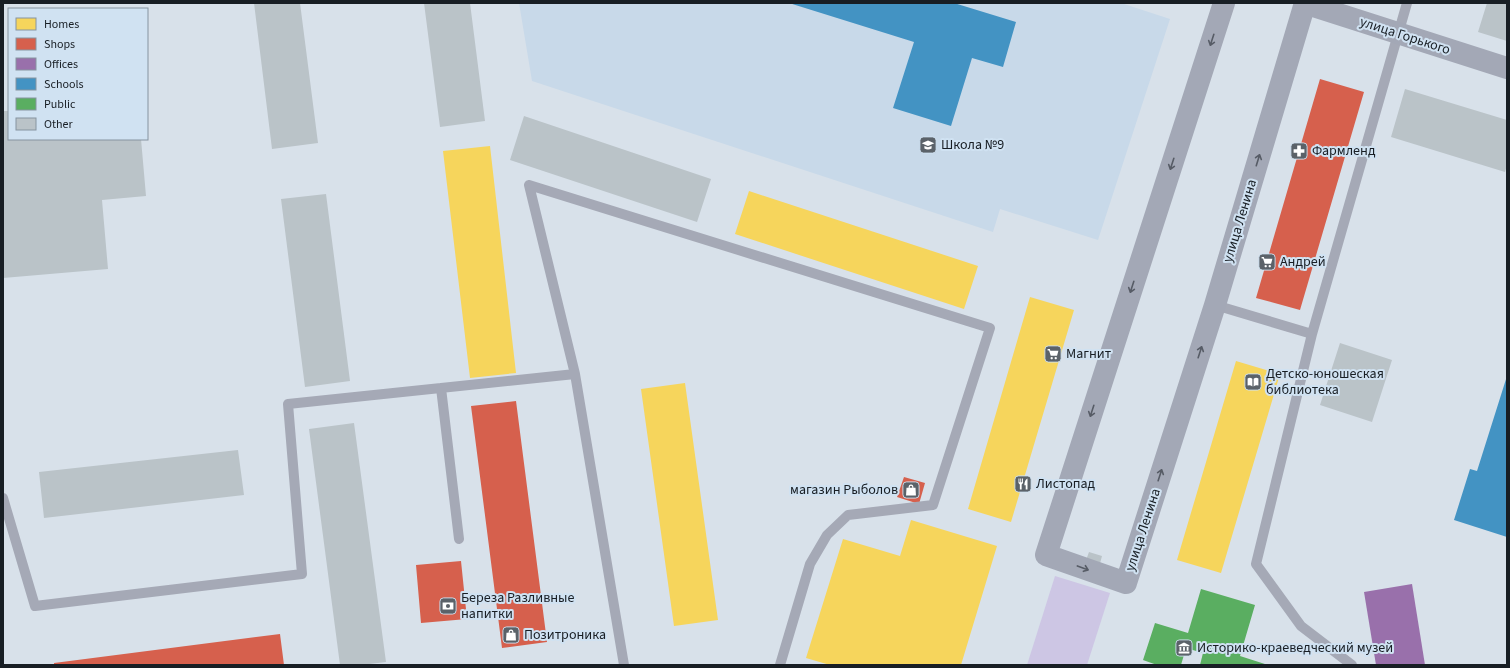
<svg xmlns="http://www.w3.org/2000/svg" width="1510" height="668" viewBox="0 0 1510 668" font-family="'Source Sans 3',sans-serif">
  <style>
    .built { fill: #c8d9e9 }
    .green { fill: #cdc6e4 }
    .homes { fill: #f6d55c }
    .shops { fill: #d6604d }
    .offices { fill: #9970ab }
    .schools { fill: #4393c3 }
    .public { fill: #5aae61 }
    .building { fill: #bac3c8 }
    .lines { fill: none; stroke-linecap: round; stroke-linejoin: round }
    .lane { stroke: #a5a9b6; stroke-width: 10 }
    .secondary { stroke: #a3a8b6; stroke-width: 22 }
    .oneway { stroke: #575c66 }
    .labels { text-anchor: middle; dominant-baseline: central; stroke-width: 4; stroke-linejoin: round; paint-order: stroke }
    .street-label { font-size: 14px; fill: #181e24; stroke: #d0e2f2 }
    .poi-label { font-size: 14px; fill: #181e24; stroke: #d0e2f2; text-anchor: start }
  </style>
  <rect width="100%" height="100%" fill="#d8e1ea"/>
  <!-- built -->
  <path class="built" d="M519 3H1121L1170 19 1098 240 1000 209 993 232 532 81Z"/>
  <!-- green -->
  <path class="green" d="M1055 576 1110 593 1087 665H1027Z"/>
  <!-- homes -->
  <path class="homes" d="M490 146 516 373 470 378 443 151Z
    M749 191 978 266 964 309 735 234Z
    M1030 297 1074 310 1011 522 968 509Z
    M1236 361 1280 374 1221 573 1177 560Z
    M685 383 718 620 674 626 641 389Z
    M911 520 997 546 961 665H830L806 658 843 539 900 556Z"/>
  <!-- shops -->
  <path class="shops" d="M1320 79 1364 92 1300 310 1256 298Z
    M516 401 547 642 502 648 471 406Z
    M904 477 925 483 919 504 897 497Z
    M461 561 467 619 421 623 416 565Z
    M280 634 284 665H54V663Z"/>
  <!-- offices -->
  <path class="offices" d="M1412 584 1425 665H1376L1364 592Z"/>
  <!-- schools -->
  <path class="schools" d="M789 3H954L1016 22 1003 67 972 58 951 126 893 108 914 42Z
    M1507 376V537L1454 520 1470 469 1477 471Z"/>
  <!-- public -->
  <path class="public" d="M1201 589 1255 605 1240 656 1268 665H1200L1203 653 1186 648 1181 665H1157L1143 660 1155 623 1188 633Z"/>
  <!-- building -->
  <path class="building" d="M254 3H300L318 143 272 149Z
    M424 3H470L485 121 440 127Z
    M1487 3H1507V41L1478 32Z
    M1405 89 1507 120V165L1505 172 1391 137Z
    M3 111H9V139H141L146 196 102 200 108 269 3 278Z
    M524 116 711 179 697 222 510 160Z
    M326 194 350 381 305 387 281 199Z
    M1340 343 1392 360 1372 422 1320 405Z
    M354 423 386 662 361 665H340L309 429Z
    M238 450 244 495 44 518 39 472Z
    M1089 552 1102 556 1099 567 1085 563Z"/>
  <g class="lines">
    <!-- lane -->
    <path class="lane" d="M529 185 990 328 933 505 848 515 827 535 810 564 780 665
      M529 185 575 374 624 665
      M1215 305 1312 334
      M441 388 459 539
      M3 498 35 606 302 574 288 404 575 374
      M1352 665 1301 626 1256 564 1312 334 1407 3"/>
    <!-- secondary -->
    <path class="secondary" d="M1224 3 1046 555 1126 583 1215 305 1305 3
      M1304 3 1507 68"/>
  </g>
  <!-- one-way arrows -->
  <defs><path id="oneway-shaft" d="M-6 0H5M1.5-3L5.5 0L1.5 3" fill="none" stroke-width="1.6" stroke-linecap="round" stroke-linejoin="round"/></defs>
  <g class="oneway">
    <use href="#oneway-shaft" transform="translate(1212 40) rotate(108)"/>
    <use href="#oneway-shaft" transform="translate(1258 160) rotate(-73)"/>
    <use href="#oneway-shaft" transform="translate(1172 164) rotate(108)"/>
    <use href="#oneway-shaft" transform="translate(1132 287) rotate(108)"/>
    <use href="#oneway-shaft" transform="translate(1200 352) rotate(-72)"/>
    <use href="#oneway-shaft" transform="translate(1092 411) rotate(108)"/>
    <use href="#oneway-shaft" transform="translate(1160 475) rotate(-72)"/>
    <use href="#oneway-shaft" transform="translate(1083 568) rotate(20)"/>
  </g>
  <!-- icons -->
  <defs>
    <g id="school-square" transform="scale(0.9)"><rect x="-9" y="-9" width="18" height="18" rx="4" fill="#5b6269" stroke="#d0e2f2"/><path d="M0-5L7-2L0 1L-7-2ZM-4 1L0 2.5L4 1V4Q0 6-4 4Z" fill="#fff"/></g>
    <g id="pharmacy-square" transform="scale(0.9)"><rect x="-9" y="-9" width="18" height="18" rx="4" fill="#5b6269" stroke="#d0e2f2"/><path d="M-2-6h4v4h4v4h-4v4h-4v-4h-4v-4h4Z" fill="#fff"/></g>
    <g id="supermarket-square" transform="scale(0.9)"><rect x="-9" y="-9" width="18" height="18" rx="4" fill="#5b6269" stroke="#d0e2f2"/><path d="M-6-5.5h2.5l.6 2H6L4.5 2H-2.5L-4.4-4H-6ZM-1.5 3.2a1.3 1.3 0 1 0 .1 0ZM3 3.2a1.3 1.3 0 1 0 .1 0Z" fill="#fff"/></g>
    <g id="library-square" transform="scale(0.9)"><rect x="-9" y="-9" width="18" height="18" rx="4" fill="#5b6269" stroke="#d0e2f2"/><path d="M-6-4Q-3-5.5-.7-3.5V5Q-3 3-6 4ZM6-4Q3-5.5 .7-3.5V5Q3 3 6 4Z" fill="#fff"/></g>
    <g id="restaurant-square" transform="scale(0.9)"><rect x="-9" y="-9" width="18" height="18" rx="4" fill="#5b6269" stroke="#d0e2f2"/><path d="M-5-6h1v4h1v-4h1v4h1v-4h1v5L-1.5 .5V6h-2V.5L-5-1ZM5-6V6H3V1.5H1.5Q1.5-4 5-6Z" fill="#fff"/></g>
    <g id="shop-square" transform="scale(0.9)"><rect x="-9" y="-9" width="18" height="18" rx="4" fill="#5b6269" stroke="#d0e2f2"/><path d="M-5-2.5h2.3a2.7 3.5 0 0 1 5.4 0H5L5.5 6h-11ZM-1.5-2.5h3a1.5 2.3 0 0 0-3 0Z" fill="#fff"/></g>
    <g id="bank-square" transform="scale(0.9)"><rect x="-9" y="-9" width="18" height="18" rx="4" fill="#5b6269" stroke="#d0e2f2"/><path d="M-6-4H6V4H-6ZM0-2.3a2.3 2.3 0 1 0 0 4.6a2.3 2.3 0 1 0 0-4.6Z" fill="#fff"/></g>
    <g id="museum-square" transform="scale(0.9)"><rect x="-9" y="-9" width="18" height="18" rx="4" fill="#5b6269" stroke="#d0e2f2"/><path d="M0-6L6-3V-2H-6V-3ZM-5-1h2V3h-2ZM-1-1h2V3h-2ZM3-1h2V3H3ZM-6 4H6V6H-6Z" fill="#fff"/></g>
  </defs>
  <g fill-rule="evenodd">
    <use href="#school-square" x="928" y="145"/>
    <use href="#pharmacy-square" x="1299" y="151"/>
    <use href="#supermarket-square" x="1267" y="262"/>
    <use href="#supermarket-square" x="1053" y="354"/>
    <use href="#library-square" x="1253" y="382"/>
    <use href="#restaurant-square" x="1023" y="484"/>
    <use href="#shop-square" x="911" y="490"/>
    <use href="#bank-square" x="448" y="606"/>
    <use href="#shop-square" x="511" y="635"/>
    <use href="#museum-square" x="1184" y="648"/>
  </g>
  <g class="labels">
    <!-- street labels -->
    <g class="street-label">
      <text transform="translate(1405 36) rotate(18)">улица Горького</text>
      <text transform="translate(1240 221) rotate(-73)">улица Ленина</text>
      <text transform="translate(1143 530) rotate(-72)">улица Ленина</text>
    </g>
    <!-- poi labels -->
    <g class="poi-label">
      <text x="941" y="145">Школа №9</text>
      <text x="1312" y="151">Фармленд</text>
      <text x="1280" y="262">Андрей</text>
      <text x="1066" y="354">Магнит</text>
      <text x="1266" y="374">Детско-юношеская<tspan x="1266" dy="16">библиотека</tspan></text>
      <text x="1036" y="484">Листопад</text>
      <text x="898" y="490" text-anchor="end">магазин Рыболов</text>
      <text x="461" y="598">Береза Разливные<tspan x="461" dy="16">напитки</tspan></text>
      <text x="524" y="635">Позитроника</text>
      <text x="1197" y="648">Историко-краеведческий музей</text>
    </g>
  </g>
  <!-- border -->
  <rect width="1510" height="668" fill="none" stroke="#181e24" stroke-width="8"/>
  <!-- legend -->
  <rect x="8" y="8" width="140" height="132" fill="#d0e2f2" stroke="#8694a0"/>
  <rect x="16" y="18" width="20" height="12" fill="#f6d55c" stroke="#8694a0"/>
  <text x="44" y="28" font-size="12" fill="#181e24">Homes</text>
  <rect x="16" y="38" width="20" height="12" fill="#d6604d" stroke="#8694a0"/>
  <text x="44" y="48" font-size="12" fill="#181e24">Shops</text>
  <rect x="16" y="58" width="20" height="12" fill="#9970ab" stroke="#8694a0"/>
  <text x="44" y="68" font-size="12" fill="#181e24">Offices</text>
  <rect x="16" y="78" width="20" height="12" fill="#4393c3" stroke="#8694a0"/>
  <text x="44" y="88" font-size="12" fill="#181e24">Schools</text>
  <rect x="16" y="98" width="20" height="12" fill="#5aae61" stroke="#8694a0"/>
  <text x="44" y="108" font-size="12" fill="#181e24">Public</text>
  <rect x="16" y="118" width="20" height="12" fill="#bac3c8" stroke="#8694a0"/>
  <text x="44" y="128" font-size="12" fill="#181e24">Other</text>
</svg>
